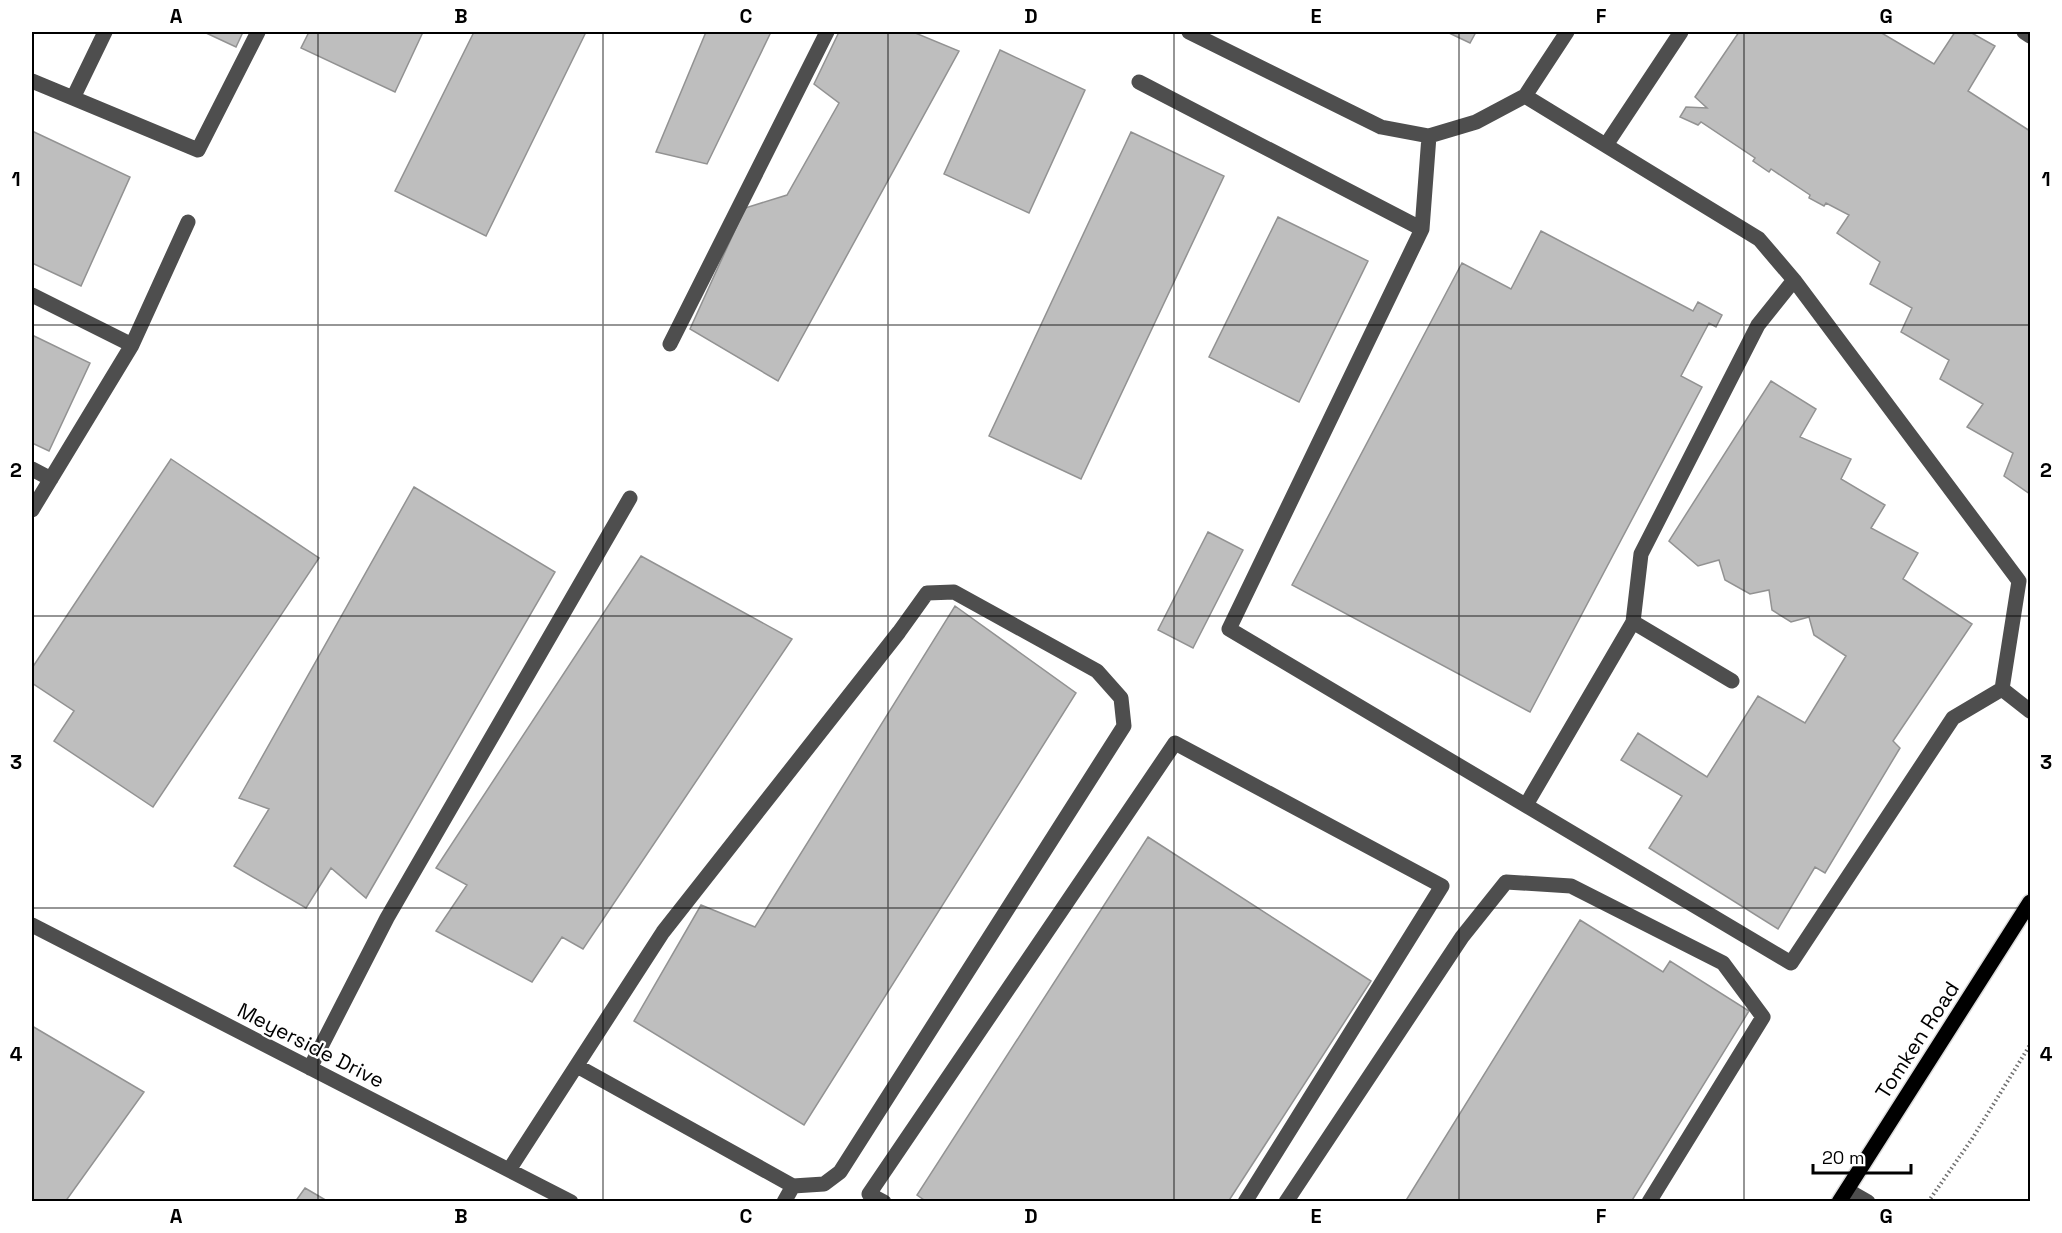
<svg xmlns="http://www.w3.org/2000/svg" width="2062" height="1233" viewBox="0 0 2062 1233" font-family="'Space Grotesk',sans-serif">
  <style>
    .building { fill: #bebebe; stroke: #929292; stroke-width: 1.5 }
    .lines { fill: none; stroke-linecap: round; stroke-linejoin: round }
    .major-casing { stroke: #dbdbdb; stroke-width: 18 }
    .path { stroke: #707070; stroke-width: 4; stroke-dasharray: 1.5 3; stroke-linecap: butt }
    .minor { stroke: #4e4e4e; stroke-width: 15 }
    .major { stroke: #000; stroke-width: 15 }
    .grid { fill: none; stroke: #000; stroke-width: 1.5; stroke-opacity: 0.55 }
    .labels { text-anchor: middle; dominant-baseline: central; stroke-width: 4.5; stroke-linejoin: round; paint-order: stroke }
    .street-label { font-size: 21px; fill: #000; stroke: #fff }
    .neatline { fill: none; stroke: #000; stroke-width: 2 }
    .grid-label { font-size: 20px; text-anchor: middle; font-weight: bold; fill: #000 }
  </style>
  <rect width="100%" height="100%" fill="#fff"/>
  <!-- building -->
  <path class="building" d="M204 32H243L236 47Z
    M309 32H423L395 92 301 48Z
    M474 32H586L486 236 395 191Z
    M706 32H771L707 164 656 152Z
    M839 32H913L959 51 778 381 690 329 745 208 787 195 839 103 814 84Z
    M1447 32H1476L1470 43Z
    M1739 32H1880L1934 64 1955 32H1970L1995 46 1968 91 2030 131V494L2004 476 2013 453 1967 427 1983 404 1940 379 1949 360 1901 332 1912 308 1870 284 1880 262 1837 233 1849 215 1826 203 1824 206 1809 198 1810 195 1771 169 1769 172 1753 161 1755 158 1701 122 1698 125 1680 117 1686 107 1707 108 1695 97Z
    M1000 50 1085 90 1029 213 944 174Z
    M32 131 130 177 81 286 32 263Z
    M1131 132 1224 176 1081 479 989 436Z
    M1278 217 1368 261 1299 402 1209 357Z
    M1541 231 1693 311 1698 302 1722 315 1716 327 1709 323 1681 376 1702 387 1530 712 1292 585 1462 263 1511 289Z
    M32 335 90 363 49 451 32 443Z
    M1771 381 1816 409 1800 437 1851 459 1841 479 1885 505 1871 528 1918 553 1903 579 1972 624 1893 741 1900 748 1825 873 1815 867 1778 929 1649 848 1682 796 1621 760 1638 733 1707 777 1758 696 1805 723 1846 656 1814 635 1809 617 1791 622 1772 610 1769 590 1750 594 1725 580 1719 560 1698 566 1669 541Z
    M171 459 319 558 153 807 54 741 74 711 32 683V668Z
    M414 487 555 572 366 898 331 868 306 908 234 866 269 809 239 798Z
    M1208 532 1243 550 1193 648 1158 630Z
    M641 556 792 639 583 949 562 937 532 982 436 931 467 885 436 868Z
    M955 606 1076 693 804 1125 634 1021 701 905 755 927Z
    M1148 837 1371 981 1228 1202H927L917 1195Z
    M1580 920 1663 972 1670 961 1749 1011 1631 1202H1405Z
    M32 1026 144 1092 65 1202H32Z
    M305 1188 329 1202H295Z"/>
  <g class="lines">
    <!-- major casing -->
    <g class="major-casing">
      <path id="major" d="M1839 1202 2030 902"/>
    </g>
    <!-- path -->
    <path class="path" d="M1928 1202 1972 1139 2030 1045"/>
    <!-- minor -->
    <path class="minor" d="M1189 32 1381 127 1429 136 1476 122 1525 96 1567 32
      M2024 32 2030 36
      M32 81 73 98 105 32
      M1139 82 1422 229
      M1525 96 1759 239 1794 280 2019 581 2002 689
      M73 98 198 150 258 32
      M1429 136 1422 229 1229 629 1791 963 1953 718 2002 689
      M1606 145 1681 32
      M32 295 132 345 32 510
      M670 344 827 32
      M132 345 188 222
      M32 469 51 479
      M1633 622 1732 681
      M2002 689 2030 711
      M1526 805 1633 622 1641 554 1758 325 1794 280
      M32 925 571 1202
      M577 1066 793 1186
      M310 1068 387 918 630 498
      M509 1170 663 932 899 632 927 593 954 592 1097 671 1121 698 1124 726 840 1172 824 1184 793 1186 784 1202
      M1847 1190 1868 1202
      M884 1202 869 1194 1175 743 1442 886 1245 1202
      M1286 1202 1462 937 1506 882 1571 886 1723 963 1763 1017 1649 1202"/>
    <!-- major -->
    <use href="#major" class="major"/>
  </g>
  <!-- grid -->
  <path class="grid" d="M318 32V1202M603 32V1202M888 32V1202M1174 32V1202M1459 32V1202M1744 32V1202M32 325H2030M32 616H2030M32 908H2030"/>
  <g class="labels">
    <!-- street labels -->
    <g class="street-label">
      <text transform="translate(1917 1040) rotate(-57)">Tomken Road</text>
      <text transform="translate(311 1045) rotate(27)">Meyerside Drive</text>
    </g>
  </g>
  <!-- border -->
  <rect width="2062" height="1233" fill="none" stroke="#ffffff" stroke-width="66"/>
  <!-- scale -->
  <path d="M1813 1164v9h98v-9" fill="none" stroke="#000000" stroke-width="3"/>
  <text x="1822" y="1164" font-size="18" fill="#000000" stroke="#ffffff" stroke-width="4.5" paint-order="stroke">20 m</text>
  <rect x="33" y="33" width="1996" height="1167" class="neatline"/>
  <g class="grid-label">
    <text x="176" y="23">A</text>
    <text x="461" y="23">B</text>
    <text x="746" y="23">C</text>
    <text x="1031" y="23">D</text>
    <text x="1316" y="23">E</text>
    <text x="1601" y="23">F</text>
    <text x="1886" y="23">G</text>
    <text x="16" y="186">1</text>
    <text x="2046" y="186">1</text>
    <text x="16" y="477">2</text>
    <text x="2046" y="477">2</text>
    <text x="16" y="769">3</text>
    <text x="2046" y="769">3</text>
    <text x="16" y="1061">4</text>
    <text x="2046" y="1061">4</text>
    <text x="176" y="1223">A</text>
    <text x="461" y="1223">B</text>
    <text x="746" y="1223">C</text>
    <text x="1031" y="1223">D</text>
    <text x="1316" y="1223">E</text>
    <text x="1601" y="1223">F</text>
    <text x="1886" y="1223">G</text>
  </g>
</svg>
